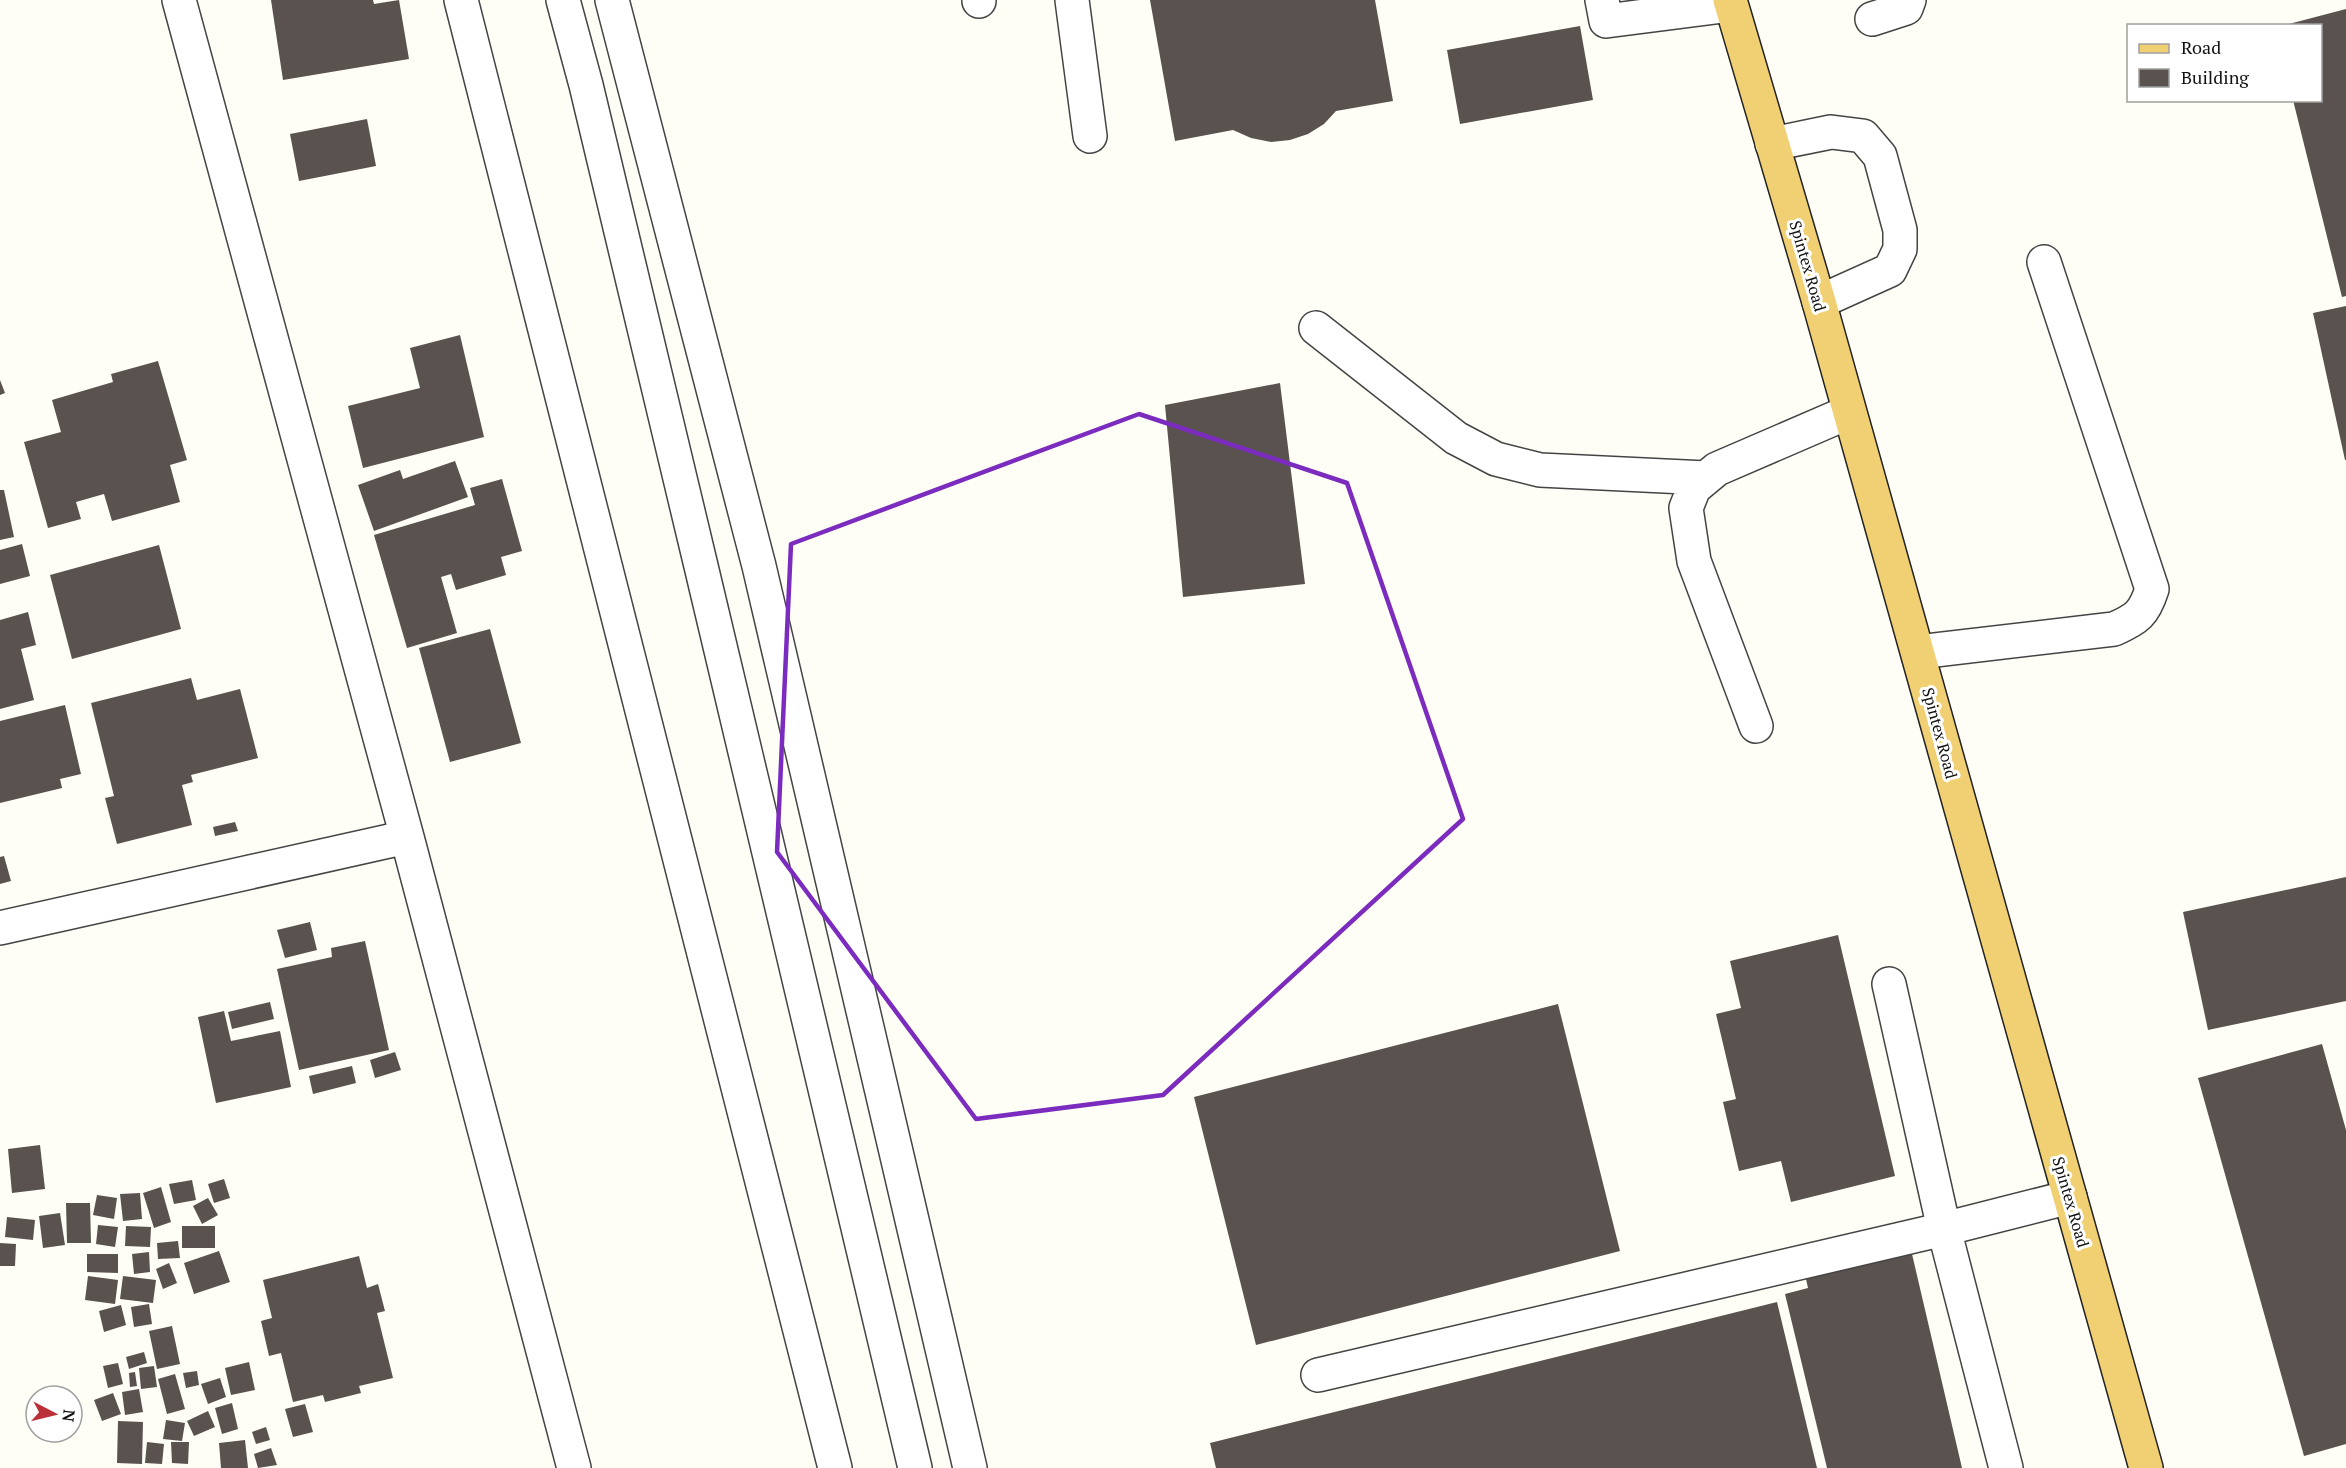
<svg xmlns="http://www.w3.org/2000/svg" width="2346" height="1468" viewBox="0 0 2346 1468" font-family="'PT Serif',serif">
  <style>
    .building { fill: #59524e }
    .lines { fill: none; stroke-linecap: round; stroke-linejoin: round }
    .minor-casing { stroke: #444; stroke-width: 36 }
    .major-casing { stroke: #222; stroke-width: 36 }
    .minor { stroke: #fff; stroke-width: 33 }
    .major { stroke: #f1d073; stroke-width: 33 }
    .marked { fill: none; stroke: #7b2cbf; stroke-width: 4.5; stroke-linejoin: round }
    .labels { text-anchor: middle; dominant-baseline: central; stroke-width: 6; stroke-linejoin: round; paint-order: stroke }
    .street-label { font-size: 16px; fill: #111; stroke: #fff }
  </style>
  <rect width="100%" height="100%" fill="#fefdf6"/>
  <!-- building -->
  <path class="building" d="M271 0H373L374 4 399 0 409 59 283 80Z
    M1150 0H1375L1393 101 1336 111 1324 124 1308 134 1290 140 1271 142 1251 138 1233 130 1175 141Z
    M2346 9V296L2342 297 2293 100H2320V26L2285 25Z
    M1580 26 1593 100 1460 124 1447 50Z
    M367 119 376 166 299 181 290 134Z
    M2346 306V460H2345L2313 313Z
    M460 335 484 437 363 468 348 406 420 388 410 348Z
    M158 361 187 460 170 465 180 502 112 521 104 494 76 502 81 519 48 528 24 442 61 432 52 400 113 382 111 374Z
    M0 380 5 393 0 395Z
    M1280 383 1305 584 1183 597 1165 405Z
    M455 461 468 497 374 531 358 485 400 470 403 479Z
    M502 479 522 551 501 557 506 575 456 590 451 574 441 577 457 633 407 648 374 535 475 505 470 488Z
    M0 490H4L14 537 0 540Z
    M22 544 30 576 0 584V550Z
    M159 545 181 629 72 659 50 575Z
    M28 612 36 645 21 649 34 700 0 709V620Z
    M490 629 521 743 450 762 419 648Z
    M191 678 197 700 240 689 258 758 191 775 193 782 182 785 192 825 117 844 105 798 114 796 91 703Z
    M65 705 81 774 60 779 62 788 0 803V721Z
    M235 822 238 831 215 836 213 827Z
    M4 856 11 881 0 884V857Z
    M2346 877V1001L2208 1030 2183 912Z
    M310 922 317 950 285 958 277 930Z
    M1838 935 1895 1176 1791 1202 1781 1161 1739 1171 1723 1102 1736 1099 1716 1014 1741 1008 1730 961Z
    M365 941 389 1050 299 1070 277 969 332 957 331 948Z
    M270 1002 274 1019 232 1029 228 1012Z
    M1558 1004 1620 1251 1256 1345 1194 1097Z
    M224 1011 231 1041 280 1031 291 1087 216 1103 198 1017Z
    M2322 1044 2346 1130V1444L2304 1456 2198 1078Z
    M395 1052 401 1070 375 1078 370 1060Z
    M352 1066 356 1083 313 1094 309 1076Z
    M40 1145 45 1189 12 1193 8 1149Z
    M224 1179 230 1198 214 1203 208 1184Z
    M192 1180 196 1200 174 1204 169 1184Z
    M161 1187 171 1222 154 1228 143 1193Z
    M140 1193 142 1219 123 1221 120 1194Z
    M97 1195 117 1198 114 1219 93 1215Z
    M208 1198 218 1215 202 1224 193 1206Z
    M66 1203H90L91 1243H67Z
    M60 1213 65 1245 43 1248 39 1216Z
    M7 1217 35 1220 33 1240 5 1237Z
    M98 1225 118 1227 115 1247 96 1244Z
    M126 1226 151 1227 150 1247 125 1246Z
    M182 1226H215V1248H182Z
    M178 1241 180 1258 158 1259 157 1243Z
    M0 1243 16 1244 15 1266H0Z
    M219 1251 230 1282 194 1294 184 1263Z
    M149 1252 150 1272 134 1274 132 1254Z
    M87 1254H118V1273L87 1272Z
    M1912 1254 1962 1468H1827L1785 1294 1808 1288 1806 1279Z
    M359 1256 367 1288 378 1284 385 1311 377 1313 393 1378 359 1386 361 1393 325 1402 323 1395 293 1402 281 1353 269 1356 261 1321 272 1318 263 1280Z
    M169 1263 177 1283 163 1289 156 1269Z
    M88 1276 118 1280 115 1304 85 1300Z
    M123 1276 156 1280 153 1303 120 1299Z
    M1777 1302 1817 1468H1216L1210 1443Z
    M149 1304 152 1324 134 1327 131 1307Z
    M121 1305 126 1325 104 1332 99 1311Z
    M172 1326 180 1364 157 1369 149 1331Z
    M144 1352 147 1363 129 1369 126 1357Z
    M249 1362 255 1390 231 1395 225 1368Z
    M118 1363 123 1384 108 1388 103 1366Z
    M154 1366 157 1387 141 1389 139 1368Z
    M197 1371 199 1385 186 1388 183 1373Z
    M135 1372 137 1386 130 1387 129 1373Z
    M175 1374 185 1409 167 1414 158 1379Z
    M220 1378 226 1397 208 1404 201 1384Z
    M139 1389 143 1412 125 1415 122 1392Z
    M113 1393 121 1414 102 1421 94 1400Z
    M232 1403 238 1429 222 1434 215 1408Z
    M305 1404 313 1432 293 1437 285 1409Z
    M208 1411 215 1427 194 1436 187 1421Z
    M166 1420 185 1423 182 1441 163 1439Z
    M118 1421 143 1422 142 1464 117 1463Z
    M266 1427 270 1440 256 1444 252 1432Z
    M245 1440 248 1468H221L219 1443Z
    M147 1442 164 1444 162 1464 145 1463Z
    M171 1442H189L188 1464 172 1463Z
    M271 1448 277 1465 258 1468 254 1454Z"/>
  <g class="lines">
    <!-- minor casing -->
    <g class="minor-casing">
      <path id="minor" d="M179 0 407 837 574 1468
        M461 0 835 1468
        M563 0 586 85 701 566 915 1468
        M612 0 759 566 970 1468
        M979 0V1
        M1072 0 1090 136
        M1602 0 1606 21 1731 5
        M1872 19 1906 8 1909 0
        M1772 144 1831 132 1863 136 1880 156 1900 230V249L1890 270 1819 302
        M1316 328 1456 438 1496 459 1540 470 1706 478
        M1918 652 2114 629C2137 619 2144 614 2152 589L2044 262
        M1756 726 1694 561 1686 508 1694 488 1717 469 1849 412
        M0 928 407 837
        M1889 984 1944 1229 2070 1197
        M1318 1375 1944 1229 2006 1468"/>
    </g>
    <!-- major casing -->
    <g class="major-casing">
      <path id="major" d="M1730 0 1819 302 2146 1468"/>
    </g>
    <!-- minor -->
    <use href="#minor" class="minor"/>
    <!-- major -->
    <use href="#major" class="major"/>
  </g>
  <!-- marked area -->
  <path class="marked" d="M1139 414 1347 483 1463 819 1163 1095 976 1119 777 852 791 544Z"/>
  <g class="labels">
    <!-- street labels -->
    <g class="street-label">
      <text transform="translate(1808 266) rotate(74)">Spintex Road</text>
      <text transform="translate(1940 733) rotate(75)">Spintex Road</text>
      <text transform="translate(2071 1202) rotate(74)">Spintex Road</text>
    </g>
  </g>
  <!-- legend -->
  <rect x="2127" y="24" width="195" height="78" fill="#ffffff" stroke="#a0a0a0" stroke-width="1.5"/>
  <rect x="2139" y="44" width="30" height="9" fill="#f1d073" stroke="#a0a0a0" stroke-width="1.5"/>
  <text x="2181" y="54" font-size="18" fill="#111111">Road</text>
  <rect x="2139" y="69" width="30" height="18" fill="#59524e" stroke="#a0a0a0" stroke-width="1.5"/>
  <text x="2181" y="84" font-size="18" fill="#111111">Building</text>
  <!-- north arrow -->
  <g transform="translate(54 1414) rotate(97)"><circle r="28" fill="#ffffff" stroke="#a0a0a0" stroke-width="1.5"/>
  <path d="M0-4.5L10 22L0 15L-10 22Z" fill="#bb2f38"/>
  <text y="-9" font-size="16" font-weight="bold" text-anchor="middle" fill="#111111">N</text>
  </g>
</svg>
